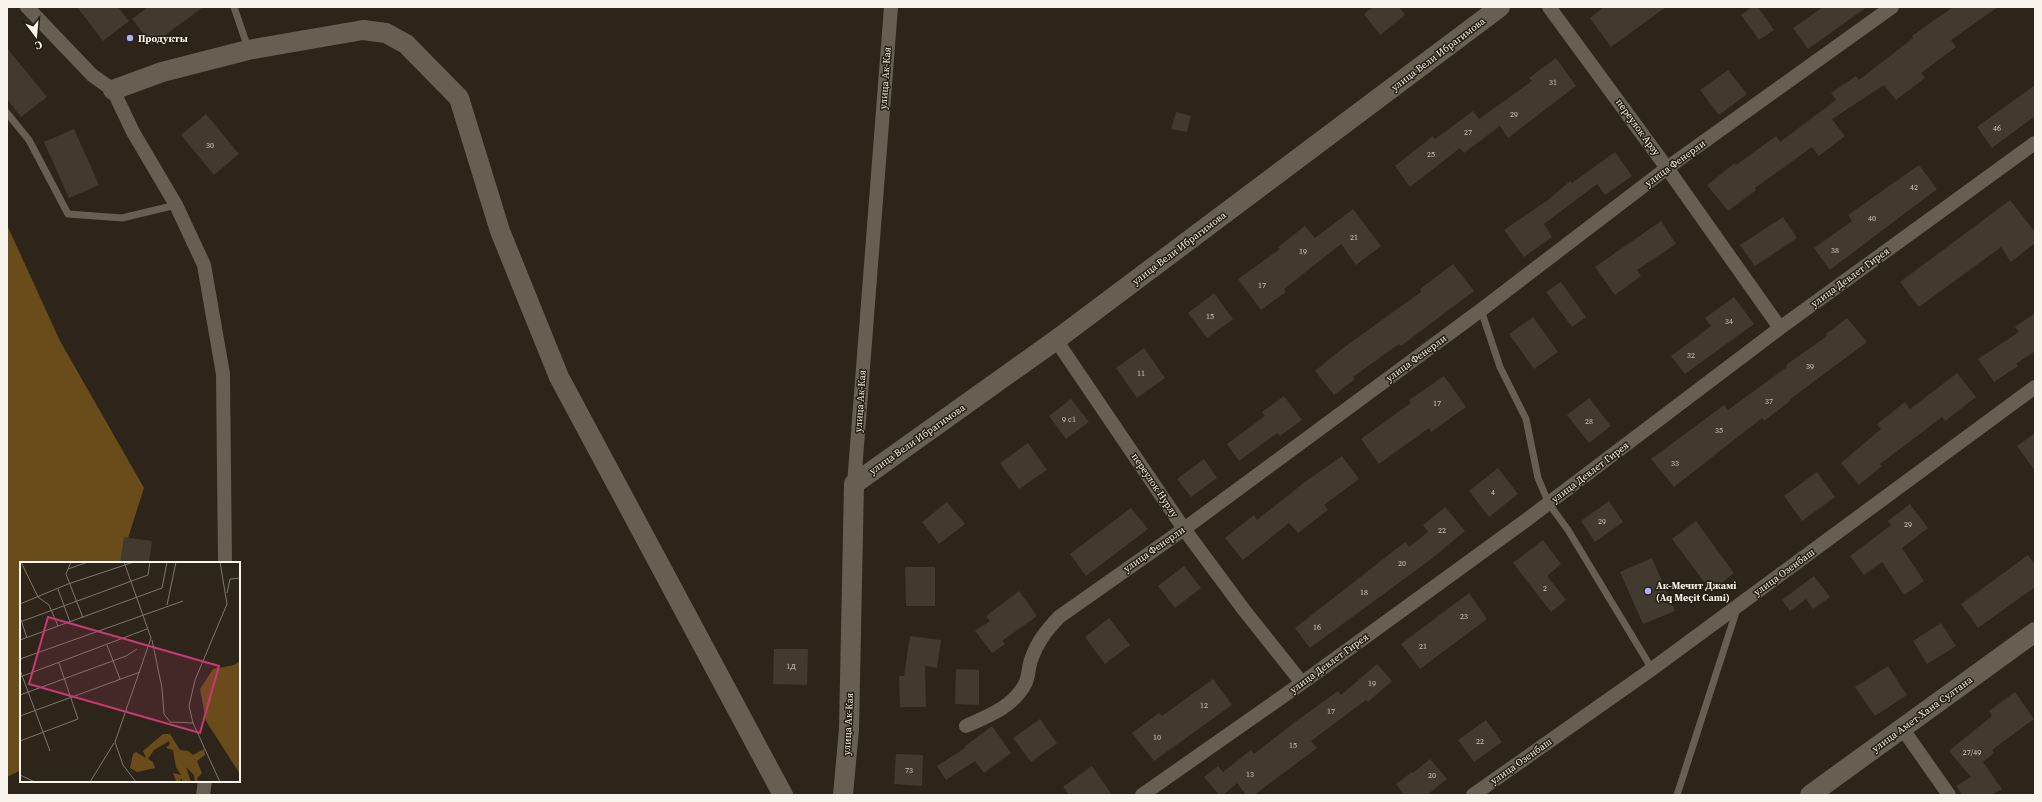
<svg xmlns="http://www.w3.org/2000/svg" width="2042" height="802" viewBox="0 0 2042 802" font-family="'Source Serif 4',serif">
  <style>
    .forest { fill: #6a4c1a }
    .building { fill: #423a2e }
    .lines { fill: none; stroke-linecap: round; stroke-linejoin: round }
    .lane { stroke: #685f53; stroke-width: 7 }
    .street { stroke: #685f53; stroke-width: 14 }
    .secondary { stroke: #685f53; stroke-width: 20 }
    .poi-dot { fill: #b2adf9; stroke: #231c11; stroke-width: 1.5 }
    .labels { text-anchor: middle; dominant-baseline: central; stroke-width: 3; stroke-linejoin: round; paint-order: stroke }
    .number-label { font-size: 8px; fill: #cac5bc }
    .poi-label { font-size: 10px; font-weight: bold; fill: #f8f3eb; stroke: #231c11; text-anchor: start }
    .street-label { font-size: 10px; fill: #f8f3eb; stroke: #231c11 }
    .inset-road { fill: none; stroke: #7e776e; stroke-width: 1 }
    .view { fill: #ca3971; fill-opacity: 0.15; stroke: #ca3971; stroke-width: 2 }
    .inset-edge { fill: none; stroke: #f8f3eb; stroke-width: 2 }
  </style>
  <rect width="100%" height="100%" fill="#2d251a"/>
  <!-- forest -->
  <path class="forest" d="M7 225 60 341 144 488 120 563H21V770L7 777Z"/>
  <!-- building -->
  <path class="building" d="M77 7H118L129 21 103 41Z
    M148 7H203L152 45 132 19Z
    M1373 7H1399L1405 15 1380 35 1364 14Z
    M1604 7H1666L1611 47 1590 18Z
    M1752 7H1758L1774 30 1759 40 1741 15Z
    M1823 7H1867L1808 49 1793 28Z
    M1953 7H1998L1951 40 1956 47 1921 73 1925 78 1896 100 1884 85 1832 119 1845 136 1819 156 1812 147 1755 188 1756 190 1728 211 1707 185 1735 163 1736 165 1776 136 1780 142 1836 100 1831 93 1856 76 1859 80 1913 38 1912 36Z
    M7 48 47 97 21 117 7 99Z
    M1556 58 1576 86 1508 138 1500 126 1464 153 1460 148 1410 187 1395 166 1433 136 1435 139 1473 111 1479 119 1532 81 1529 78Z
    M1728 70 1747 94 1719 115 1700 90Z
    M2035 85V116L1992 148 1977 127Z
    M1176 112 1191 116 1187 132 1171 129Z
    M206 114 239 154 214 175 181 135Z
    M74 129 99 185 69 198 44 142Z
    M1615 152 1632 176 1605 195 1597 184 1544 224 1552 237 1524 257 1504 230 1548 200 1570 181 1572 183Z
    M1919 165 1937 189 1830 270 1814 248 1852 221 1848 215Z
    M2010 200 2035 232V243L2011 262 2001 247 1919 307 1900 282Z
    M1353 209 1381 246 1356 265 1341 244 1284 289 1286 292 1261 310 1238 279 1280 249 1278 247 1305 226 1315 238Z
    M1783 217 1797 238 1755 266 1740 245Z
    M1661 221 1676 244 1637 270 1641 276 1615 295 1595 267Z
    M1453 264 1474 291 1401 346 1399 344 1353 377 1355 379 1334 395 1315 371 1343 348 1421 292 1420 289Z
    M1561 282 1586 317 1572 327 1546 292Z
    M1214 293 1233 319 1207 338 1188 313Z
    M1734 297 1754 324 1685 374 1671 356 1711 326 1705 318Z
    M2035 313V351L2016 364 2018 366 1994 382 1978 359 2019 332 2015 327Z
    M1533 317 1558 352 1534 369 1509 334Z
    M1847 318 1867 342 1789 400 1790 401 1764 421 1762 418 1674 487 1651 459 1724 405 1728 410 1787 367 1786 365 1827 336 1826 334Z
    M1144 348 1165 378 1137 398 1116 368Z
    M1957 373 1976 397 1945 421 1942 417 1880 464 1882 466 1859 485 1841 463 1881 429 1877 424 1905 402 1910 409Z
    M1444 376 1466 407 1431 432 1429 428 1379 464 1361 439 1411 403 1409 400Z
    M1284 396 1302 420 1280 436 1277 433 1239 461 1227 444 1265 416 1262 412Z
    M1589 398 1611 426 1589 443 1567 415Z
    M1071 399 1089 422 1066 439 1049 416Z
    M2035 433V471L2017 446Z
    M1028 443 1047 470 1019 489 1000 463Z
    M1342 456 1359 479 1324 505 1328 510 1298 533 1289 523 1243 560 1225 538 1254 515 1257 520 1306 481Z
    M1204 459 1217 478 1191 497 1177 479Z
    M1498 468 1518 494 1489 517 1469 491Z
    M1817 472 1835 497 1802 521 1784 496Z
    M1609 501 1623 522 1595 542 1581 521Z
    M947 502 965 524 939 544 922 522Z
    M1910 504 1928 528 1902 548 1924 581 1904 595 1882 562 1864 575 1850 556 1891 525 1888 521Z
    M1445 507 1465 531 1430 560 1310 648 1295 628 1405 542 1409 547 1428 532 1423 525Z
    M1131 508 1148 529 1086 576 1070 554Z
    M1696 521 1734 573 1711 591 1672 539Z
    M124 537 152 541 149 563H120Z
    M1543 540 1561 564 1547 576 1566 600 1551 612 1513 563Z
    M2028 555 2035 565V587L1978 628 1961 604Z
    M1652 558 1675 611 1643 624 1620 572Z
    M1184 566 1201 588 1175 608 1158 586Z
    M905 567H935V606H906Z
    M1814 576 1830 597 1813 609 1806 599 1790 611 1782 600Z
    M1019 591 1037 616 1002 641 1005 644 992 653 975 631 990 621 986 616Z
    M1469 593 1487 619 1420 669 1401 644Z
    M1109 618 1130 645 1105 664 1085 637Z
    M1941 623 1956 646 1927 664 1913 641Z
    M910 636 941 640 937 668 925 666 926 707H900L899 676H904Z
    M774 649H808L807 685 773 684Z
    M1377 664 1392 681 1368 702 1366 700 1311 741 1317 748 1254 795H1246L1237 783 1223 795H1219L1204 777 1218 766 1223 772 1251 750 1254 754 1295 722 1338 691 1341 695Z
    M1888 666 1907 695 1875 716 1855 687Z
    M956 669 979 670V705L955 704Z
    M1213 679 1232 705 1154 761 1132 733 1159 713 1162 716Z
    M2015 692 2034 719 1992 750 1994 753 1983 762 2002 789 1992 795H1962L1956 786 1971 777 1949 751 1992 716 1989 711Z
    M1040 719 1057 743 1031 762 1013 738Z
    M1486 720 1502 742 1474 762 1458 740Z
    M992 726 1011 753 984 773 975 761 946 780 937 766 965 748 964 747Z
    M896 754 923 755 922 786 894 784Z
    M1430 759 1447 779 1427 795H1404L1396 784 1412 772 1413 773Z
    M1092 766 1112 795H1069L1063 787Z"/>
  <g class="lines">
    <!-- lane -->
    <path class="lane" d="M234 7 248 48
      M7 113 29 140 68 214 122 218 176 205
      M1481 310 1500 367 1526 419 1538 478 1549 504 1568 530 1652 669
      M1677 795 1737 609"/>
    <!-- street -->
    <path class="street" d="M27 7 92 75 113 90 133 132 176 205 204 265 223 374 225 563
      M1549 7 1667 168 1780 328
      M1056 340 1184 529 1244 610 1302 683
      M854 484 891 7
      M966 726C988 716 1013 707 1025 684 1029 677 1028 668 1031 660 1037 642 1046 631 1059 617L1184 529 1481 310 1667 168 1892 7
      M1902 728 1949 795
      M203 795 205 781
      M1142 795 1302 683 1525 521 1780 328 2035 143
      M1473 795 1652 669 2035 387"/>
    <!-- secondary -->
    <path class="secondary" d="M113 90 162 72 248 50 363 30 386 33 406 44 459 98 500 231 559 377 783 795
      M843 795 849 729 854 484 1056 340 1500 7
      M1810 795 2035 632"/>
  </g>
  <!-- markers -->
  <g class="poi-dot">
    <circle cx="130" cy="38" r="4"/>
    <circle cx="1648" cy="591" r="4"/>
  </g>
  <g class="labels">
    <!-- number labels -->
    <g class="number-label">
      <text x="1553" y="82">31</text>
      <text x="1514" y="114">29</text>
      <text x="1997" y="128">46</text>
      <text x="1468" y="132">27</text>
      <text x="210" y="145">30</text>
      <text x="1431" y="154">25</text>
      <text x="1914" y="187">42</text>
      <text x="1872" y="218">40</text>
      <text x="1354" y="237">21</text>
      <text x="1835" y="250">38</text>
      <text x="1303" y="251">19</text>
      <text x="1262" y="285">17</text>
      <text x="1210" y="316">15</text>
      <text x="1729" y="321">34</text>
      <text x="1691" y="355">32</text>
      <text x="1810" y="366">39</text>
      <text x="1141" y="373">11</text>
      <text x="1769" y="401">37</text>
      <text x="1437" y="403">17</text>
      <text x="1069" y="419">9 с1</text>
      <text x="1589" y="421">28</text>
      <text x="1719" y="430">35</text>
      <text x="1675" y="463">33</text>
      <text x="1493" y="492">4</text>
      <text x="1602" y="521">29</text>
      <text x="1908" y="524">29</text>
      <text x="1442" y="530">22</text>
      <text x="1402" y="563">20</text>
      <text x="1545" y="588">2</text>
      <text x="1364" y="592">18</text>
      <text x="1464" y="616">23</text>
      <text x="1317" y="627">16</text>
      <text x="1423" y="646">21</text>
      <text x="791" y="666">1Д</text>
      <text x="1372" y="683">19</text>
      <text x="1204" y="705">12</text>
      <text x="1331" y="711">17</text>
      <text x="1157" y="737">10</text>
      <text x="1480" y="741">22</text>
      <text x="1293" y="745">15</text>
      <text x="1972" y="752">27/49</text>
      <text x="909" y="770">73</text>
      <text x="1250" y="774">13</text>
      <text x="1432" y="775">20</text>
    </g>
    <!-- poi labels -->
    <g class="poi-label">
      <text x="138" y="38">Продукты</text>
      <text x="1656" y="585">Ак-Мечит Джамі<tspan x="1656" dy="12">(Aq Meçit Cami)</tspan></text>
    </g>
    <!-- street labels -->
    <g class="street-label">
      <text transform="translate(1438 54) rotate(-37)">улица Вели Ибрагимова</text>
      <text transform="translate(885 78) rotate(-86)">улица Ак-Кая</text>
      <text transform="translate(1638 127) rotate(54)">переулок Арзу</text>
      <text transform="translate(1675 163) rotate(-36)">улица Фенерли</text>
      <text transform="translate(1179 248) rotate(-37)">улица Вели Ибрагимова</text>
      <text transform="translate(1850 277) rotate(-36)">улица Девлет Гирея</text>
      <text transform="translate(1416 358) rotate(-36)">улица Фенерли</text>
      <text transform="translate(860 401) rotate(-86)">улица Ак-Кая</text>
      <text transform="translate(917 439) rotate(-35)">улица Вели Ибрагимова</text>
      <text transform="translate(1590 472) rotate(-37)">улица Девлет Гирея</text>
      <text transform="translate(1155 485) rotate(56)">переулок Нурлу</text>
      <text transform="translate(1154 549) rotate(-35)">улица Фенерли</text>
      <text transform="translate(1784 572) rotate(-36)">улица Озенбаш</text>
      <text transform="translate(1329 663) rotate(-36)">улица Девлет Гирея</text>
      <text transform="translate(1922 714) rotate(-36)">улица Амет-Хана Султана</text>
      <text transform="translate(848 724) rotate(-87)">улица Ак-Кая</text>
      <text transform="translate(1521 761) rotate(-35)">улица Озенбаш</text>
    </g>
  </g>
  <!-- overview -->
  <g transform="translate(20 562)">
    <rect width="220" height="220" fill="#2d251a"/>
    <path d="M220 99V212L186 159 180 127 193 107 214 103ZM143 172H150L160 188 168 189 173 193 184 187 185 193 177 199 182 211 177 216 178 220H175L174 213 166 205 171 220H162V216L159 220 156 219 153 211 161 213 156 205 153 188 146 186 150 182 149 179 134 188 128 197 133 200 135 206 117 210 110 206 113 192 116 190 126 196 123 189Z" fill="#6a4c1a"/>
    <path class="inset-road" d="M1 0 18 35 29 43 38 64M51 0 46 12 63 56M104 0 131 76M48 7 68 0M38 27 50 60M207 31 210 17 220 16M0 42 48 22 114 0M147 43 156 0M0 55 7 76M0 60 128 13 130 0M0 78 142 26 147 0M132 78 142 126 144 152 150 160 173 161M87 83 100 117M0 97 163 39M0 108 30 189M0 115 127 67M0 133 106 94 117 87M0 154 120 110M0 179 58 157 39 101M0 213 15 220M70 220 94 181M116 220 103 203 95 180 131 76M200 220 173 161 169 144 175 118 207 42 200 0"/>
    <path class="view" d="M28 55 199 104 180 171 9 122Z"/>
    <rect width="220" height="220" class="inset-edge"/>
  </g>
  <!-- border -->
  <rect width="2042" height="802" fill="none" stroke="#f8f3eb" stroke-width="16"/>
  <!-- north arrow -->
  <g transform="translate(36 36) rotate(164)" stroke="#231c11" stroke-width="3" paint-order="stroke">
  <path d="M0-3L7 15L0 10L-7 15Z" fill="#f8f3eb"/>
  <text y="-6" font-size="11" font-weight="bold" text-anchor="middle" fill="#f8f3eb">С</text>
  </g>
</svg>
